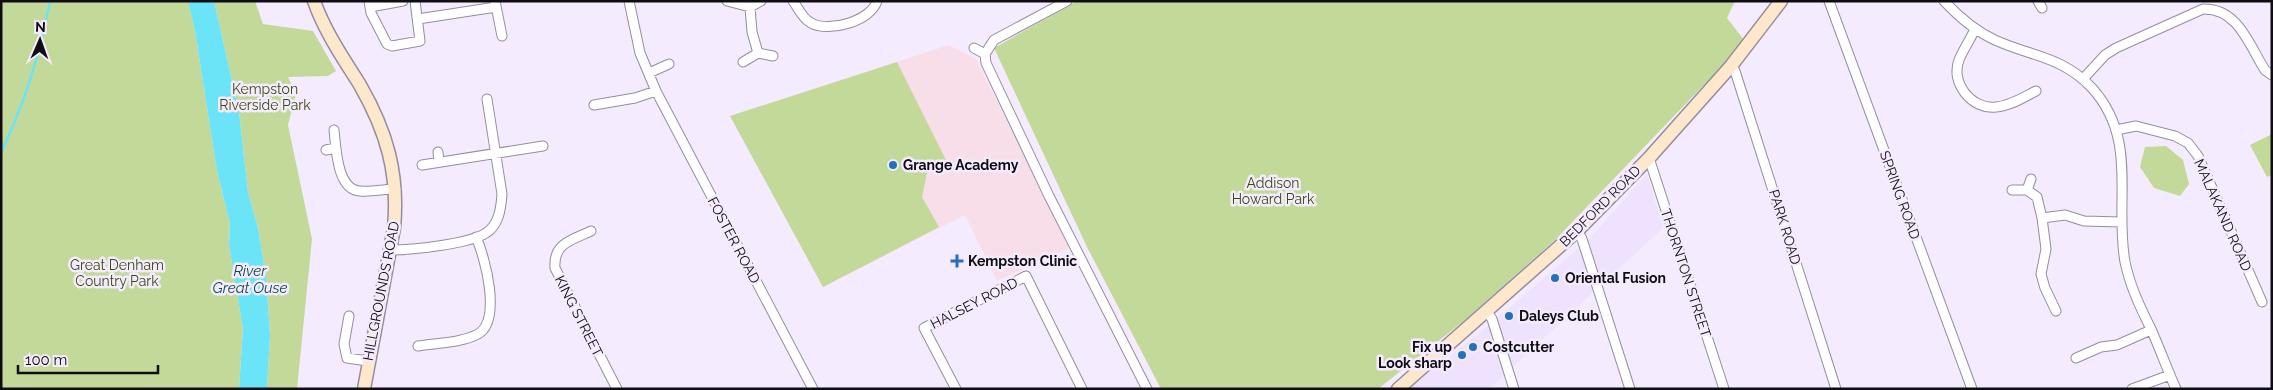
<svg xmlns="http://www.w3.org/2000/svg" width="2273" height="390" viewBox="0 0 2273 390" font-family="Raleway,sans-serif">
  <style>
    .built { fill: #eee2ff }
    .education { fill: #f7dee8 }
    .green { fill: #c3d999 }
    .water { fill: #6ae4f6 }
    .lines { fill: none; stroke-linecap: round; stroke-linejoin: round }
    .stream { stroke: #6ae4f6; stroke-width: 2.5 }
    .street-casing { stroke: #948ca0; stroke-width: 11 }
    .secondary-casing { stroke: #948ca0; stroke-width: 15 }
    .street { stroke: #fff; stroke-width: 9 }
    .secondary { stroke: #fde8cb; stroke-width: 12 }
    .poi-dot { fill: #246fbf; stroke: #f4ecfe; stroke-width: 2 }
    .labels { text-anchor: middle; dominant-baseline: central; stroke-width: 5; stroke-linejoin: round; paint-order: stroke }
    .park-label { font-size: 14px; fill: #3a4a0e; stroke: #f4ecfe }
    .poi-label { font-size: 14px; font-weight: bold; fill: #0f0c13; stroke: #f4ecfe; text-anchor: start }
    .street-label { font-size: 14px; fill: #0f0c13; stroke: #f4ecfe }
    .water-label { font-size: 15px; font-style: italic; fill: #10484f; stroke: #f4ecfe }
  </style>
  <rect width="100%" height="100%" fill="#f4ecfe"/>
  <!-- built -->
  <path class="built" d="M1647 174 1663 228 1489 389H1409L1499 317 1589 239Z"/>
  <!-- education -->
  <path class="education" d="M949 45 976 59 1069 248 997 281 965 215 823 287 730 116Z"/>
  <!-- green -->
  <path class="green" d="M1 1H188L195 31 217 171 230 224 229 245 243 329 239 389H1Z
    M214 1H255L263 24 313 31 336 71 328 76 288 77 296 94 288 125 312 239 297 389H267L270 335 266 277 258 228 248 192 239 112Z
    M1077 1H1735L1727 18 1744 40 1721 67 1557 238 1465 320 1378 389H1161L1087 247 994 48Z
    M897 62 947 162 927 173 922 197 939 227 823 287 730 116Z
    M2272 134V175L2267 177 2250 145Z
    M2166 146 2183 160 2189 184 2180 196 2154 188 2140 167 2145 147Z"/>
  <!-- water -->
  <path class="water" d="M188 1H214L239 112 248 192 258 228 266 277 270 335 267 389H239L243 329 229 245 230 224 217 171 195 31Z"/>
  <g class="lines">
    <!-- stream -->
    <path class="stream" d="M1 153C24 104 40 55 50 1"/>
    <!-- street casing -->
    <g class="street-casing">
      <path id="street" d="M369 1 371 13 387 44 392 46 420 41 415 1
        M495 1 502 36
        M629 1 640 53 656 91 813 389
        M727 1 750 7 761 1
        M793 1C799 9 802 18 811 23 829 33 871 21 877 1
        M1829 1 1972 389
        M1944 1C1959 17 1975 31 1995 40 2032 57 2062 56 2092 88 2139 140 2114 201 2125 262 2130 286 2140 307 2151 329 2160 349 2167 369 2176 389
        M2038 1 2042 8
        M370 7 403 1
        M418 19 496 7
        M1975 29C1970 40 1963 50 1959 60 1950 83 1972 110 1996 107 2010 106 2024 97 2036 91
        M974 48 985 54 986 63 1049 196 1147 389
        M758 53 773 56
        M985 54 994 40 1067 1
        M743 62 758 53 752 32 750 7
        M1731 66 1735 71 1836 389
        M649 73 669 64
        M2083 79 2105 55 2116 48 2203 9C2238 8 2249 45 2265 70L2272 75
        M594 105 635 98 656 91
        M334 130C336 148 337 190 360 191 372 192 384 189 396 189
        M2116 130 2136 126 2175 136 2188 143 2198 156 2262 302
        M326 150 336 148
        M438 152 439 162
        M1649 158 1724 389
        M422 165 543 146
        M2012 190H2027L2037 197 2042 218 2046 249 2041 274 2045 288 2056 311
        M2027 190 2031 179
        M2042 218 2065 215 2084 221 2122 222
        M591 231C572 240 553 243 555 268L617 389
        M1577 231 1582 239 1630 389
        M390 250C412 250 469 244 486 233 499 225 501 208 502 194L487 99
        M1486 310 1492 319 1514 389
        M349 316 344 344 347 358 368 361
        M418 346C436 343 461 343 478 334 502 320 485 257 476 237
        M2076 358 2101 347 2117 345 2151 330
        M956 389 924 328 1026 276 1082 389
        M2132 389 2170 375"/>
    </g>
    <!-- secondary casing -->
    <g class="secondary-casing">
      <path id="secondary" d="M314 1C325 32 343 58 360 85 387 132 399 174 394 228L364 389
        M1398 389 1577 231 1649 158 1731 66 1781 1"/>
    </g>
    <!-- street -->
    <use href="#street" class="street"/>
    <!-- secondary -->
    <use href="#secondary" class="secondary"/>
  </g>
  <!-- markers -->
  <g class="poi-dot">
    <circle cx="893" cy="165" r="5"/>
    <path d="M954.5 253.5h5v5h5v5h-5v5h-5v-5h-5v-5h5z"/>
    <circle cx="1555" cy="278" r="5"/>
    <circle cx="1509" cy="316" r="5"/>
    <circle cx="1473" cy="347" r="5"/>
    <circle cx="1462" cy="355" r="5"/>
  </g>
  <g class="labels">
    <!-- park labels -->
    <g class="park-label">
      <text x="265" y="89">Kempston<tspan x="265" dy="16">Riverside Park</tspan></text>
      <text x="1273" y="183">Addison<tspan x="1273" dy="16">Howard Park</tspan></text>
      <text x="117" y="265">Great Denham<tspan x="117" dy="16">Country Park</tspan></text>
    </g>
    <!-- poi labels -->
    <g class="poi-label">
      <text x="903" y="165">Grange Academy</text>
      <text x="968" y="261">Kempston Clinic</text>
      <text x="1565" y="278">Oriental Fusion</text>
      <text x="1519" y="316">Daleys Club</text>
      <text x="1452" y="347" text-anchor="end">Fix up<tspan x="1452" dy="16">Look sharp</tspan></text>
      <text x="1483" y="347">Costcutter</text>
    </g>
    <!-- street labels -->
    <g class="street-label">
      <text transform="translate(1900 195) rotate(70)">SPRING ROAD</text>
      <text transform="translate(1600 206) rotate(-45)">BEDFORD ROAD</text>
      <text transform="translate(2223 215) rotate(66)">MALAKAND ROAD</text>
      <text transform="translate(1785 227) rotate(73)">PARK ROAD</text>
      <text transform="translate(734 240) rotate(62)">FOSTER ROAD</text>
      <text transform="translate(1686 273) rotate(72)">THORNTON STREET</text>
      <text transform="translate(381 291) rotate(-79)">HILLGROUNDS ROAD</text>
      <text transform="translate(974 303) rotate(-27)">HALSEY ROAD</text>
      <text transform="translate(579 316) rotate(63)">KING STREET</text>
    </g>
    <!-- water labels -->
    <g class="water-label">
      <text x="250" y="271">River<tspan x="250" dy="17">Great Ouse</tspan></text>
    </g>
  </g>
  <!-- border -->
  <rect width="2273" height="390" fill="none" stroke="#0f0c13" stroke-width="5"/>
  <!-- north arrow -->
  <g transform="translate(40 40) rotate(2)" stroke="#f4ecfe" stroke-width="4" paint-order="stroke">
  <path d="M0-4L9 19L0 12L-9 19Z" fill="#0f0c13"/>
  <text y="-8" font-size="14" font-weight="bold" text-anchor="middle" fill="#0f0c13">N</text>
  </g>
  <!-- scale -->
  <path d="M18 365v8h140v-8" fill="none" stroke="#0f0c13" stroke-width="2.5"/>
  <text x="25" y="365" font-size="15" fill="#0f0c13" stroke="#f4ecfe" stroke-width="4" paint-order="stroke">100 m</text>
</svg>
